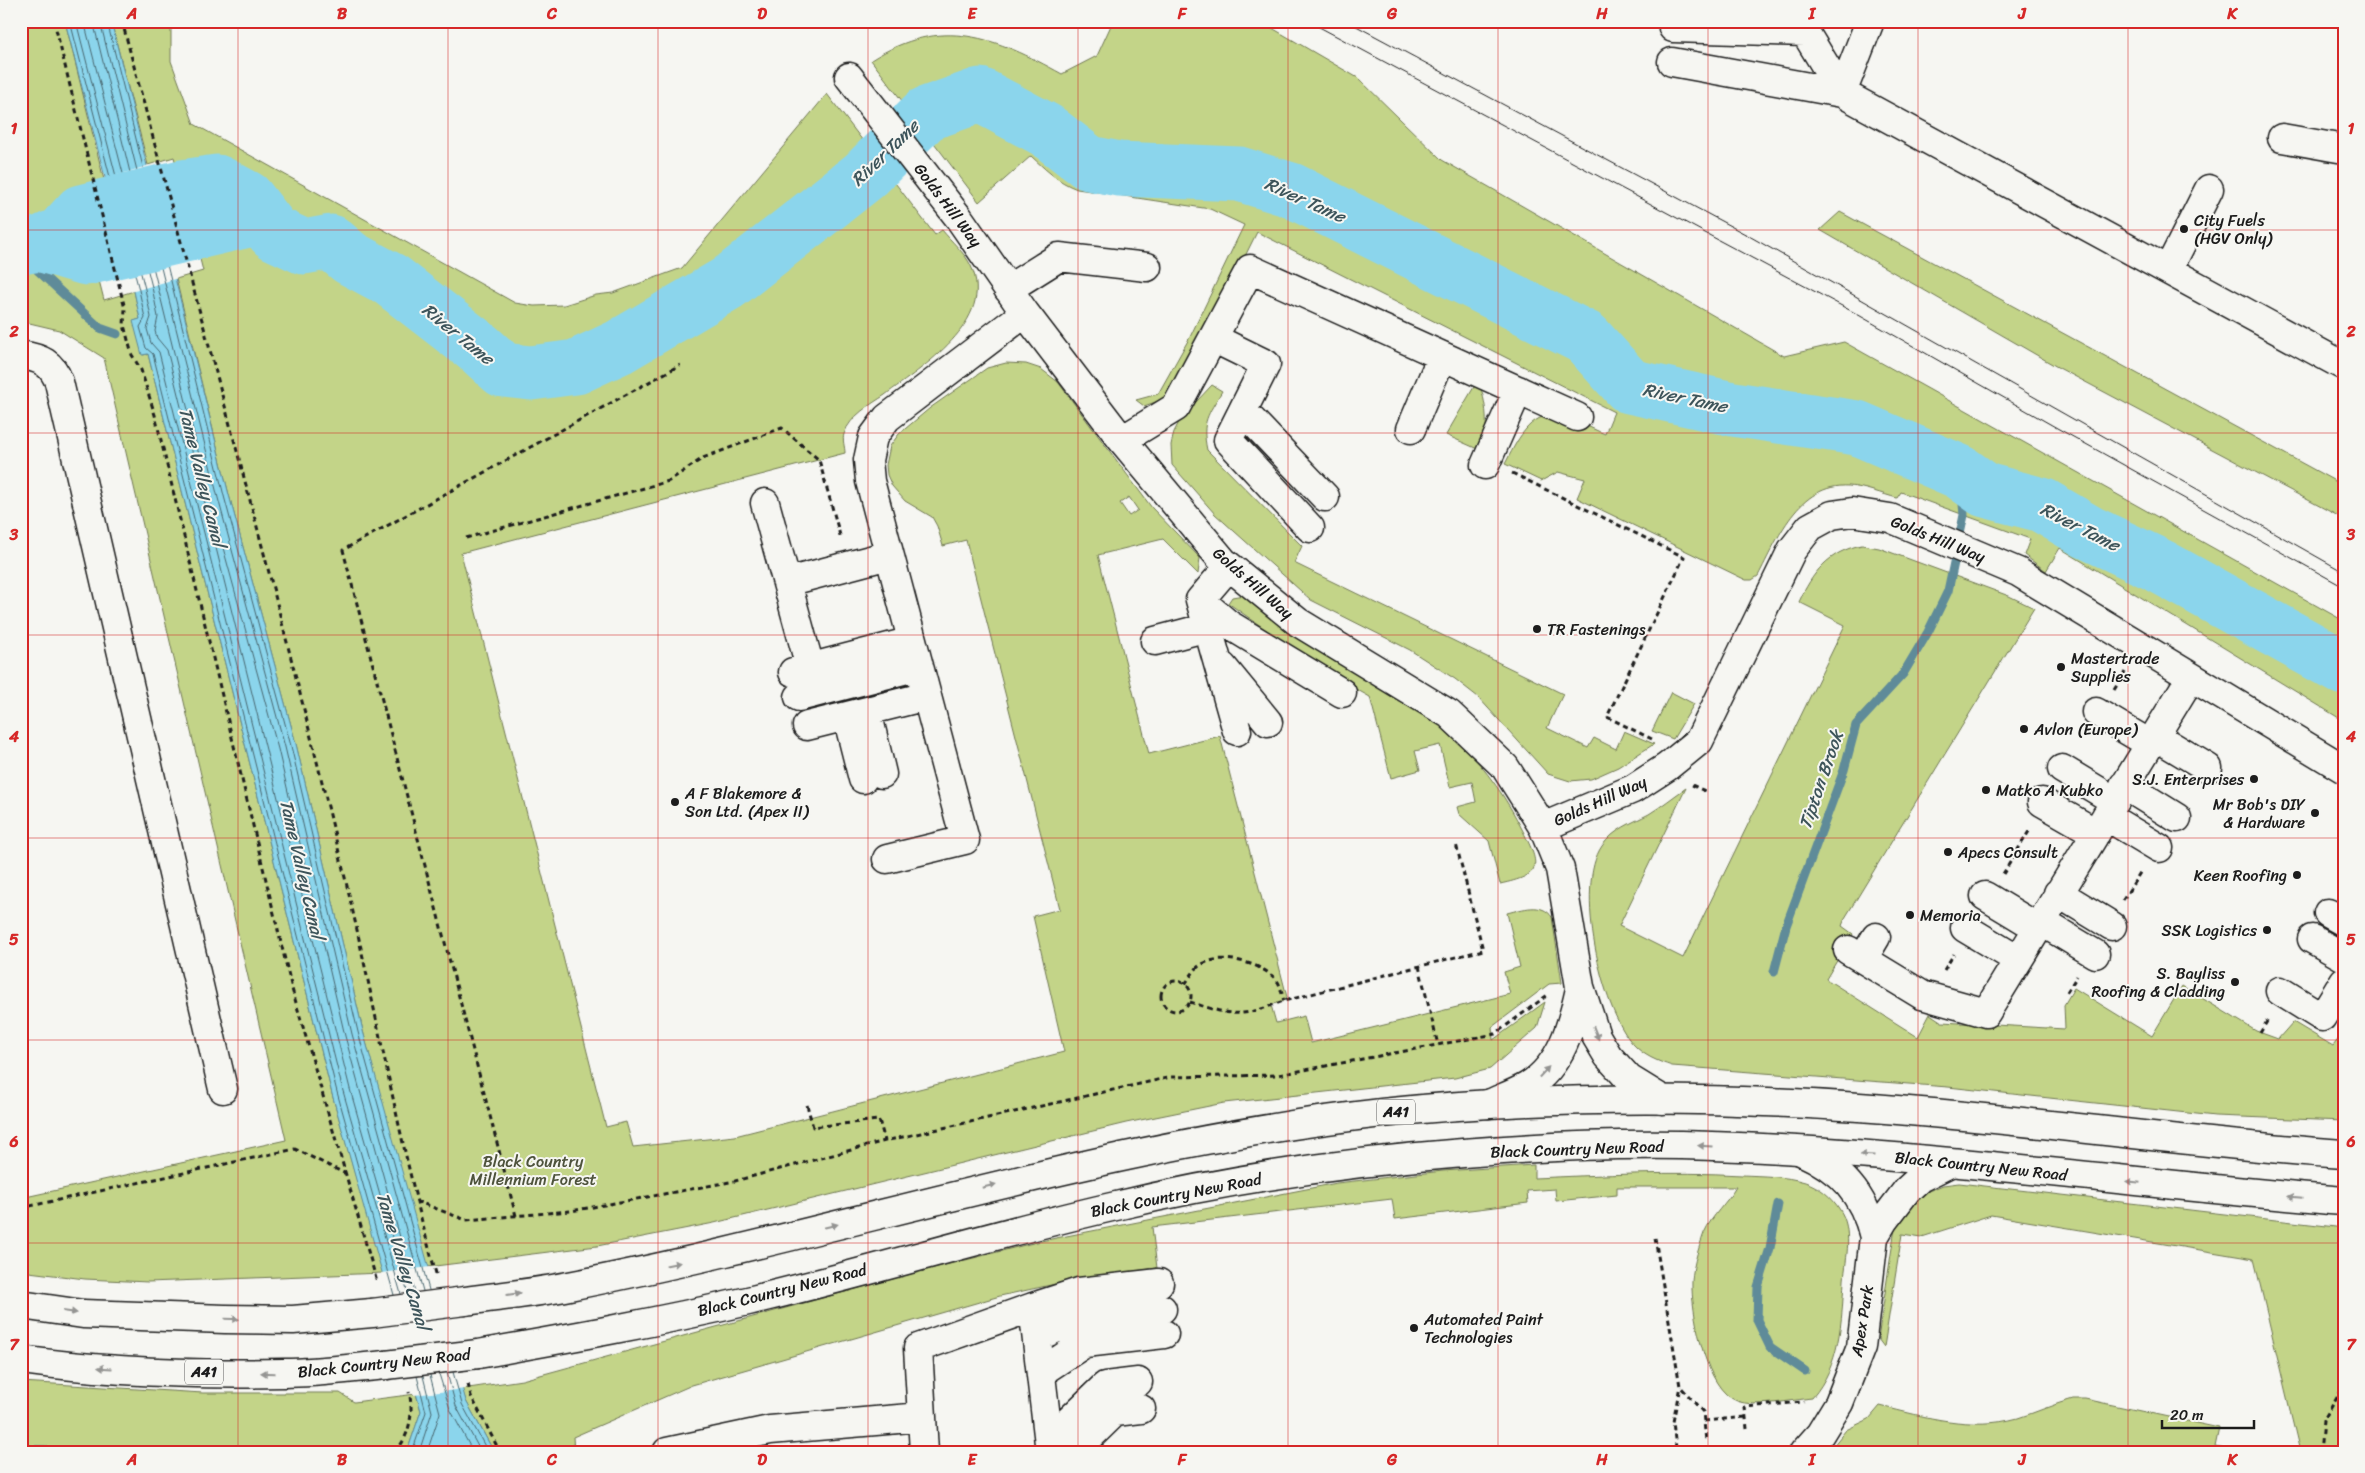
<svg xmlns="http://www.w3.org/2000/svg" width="2365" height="1473" viewBox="0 0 2365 1473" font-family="Sriracha,sans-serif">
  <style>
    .green { fill: #c3d488; stroke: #707852; fill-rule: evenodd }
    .water { fill: #8bd5ec; stroke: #5f8b99 }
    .pier { fill: #f6f6f2 }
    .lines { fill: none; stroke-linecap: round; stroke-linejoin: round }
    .shore { stroke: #48666f; stroke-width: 1 }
    .stream { stroke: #5f8b99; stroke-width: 9 }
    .river { stroke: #8bd5ec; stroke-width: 55 }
    .minor-casing { stroke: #1c1c1c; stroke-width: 31 }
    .highway-casing { stroke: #1c1c1c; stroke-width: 31 }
    .path { stroke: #1c1c1c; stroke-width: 3; stroke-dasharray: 5 4; stroke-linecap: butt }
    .minor { stroke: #f6f6f2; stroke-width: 28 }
    .highway { stroke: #f6f6f2; stroke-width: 28 }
    .tram { stroke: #1c1c1c; stroke-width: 1 }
    .highway-bridge-casing { stroke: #1c1c1c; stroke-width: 31; stroke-linecap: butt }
    .highway-bridge { stroke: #f6f6f2; stroke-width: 28 }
    .oneway { fill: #949492 }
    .grid { fill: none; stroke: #d62828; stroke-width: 1; stroke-opacity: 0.55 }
    .poi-dot { fill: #1c1c1c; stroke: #f6f6f2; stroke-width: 2 }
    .labels { text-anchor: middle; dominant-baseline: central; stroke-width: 4; stroke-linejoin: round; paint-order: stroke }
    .shield { fill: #f6f6f2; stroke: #5d5d5c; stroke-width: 1 }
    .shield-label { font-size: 15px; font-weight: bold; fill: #1c1c1c }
    .street-label { font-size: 16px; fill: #1c1c1c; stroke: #f6f6f2 }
    .poi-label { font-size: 16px; fill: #1c1c1c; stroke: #f6f6f2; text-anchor: start }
    .park-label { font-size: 16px; fill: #4e533c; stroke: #f6f6f2 }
    .water-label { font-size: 18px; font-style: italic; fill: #3d545a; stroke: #f6f6f2 }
    .neatline { fill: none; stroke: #d62828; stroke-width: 2 }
    .grid-label { font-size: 16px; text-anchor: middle; font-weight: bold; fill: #d62828 }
  </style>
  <rect width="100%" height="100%" fill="#f6f6f2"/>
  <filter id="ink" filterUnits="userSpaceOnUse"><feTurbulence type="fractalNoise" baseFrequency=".02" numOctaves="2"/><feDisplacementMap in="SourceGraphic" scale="10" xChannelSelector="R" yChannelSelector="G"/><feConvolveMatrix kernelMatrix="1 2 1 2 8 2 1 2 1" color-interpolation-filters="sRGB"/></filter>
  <g filter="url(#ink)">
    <!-- green -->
    <path class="green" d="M21 21H65L104 180 76 189 104 300 134 291 140 319 134 321 143 355 148 354 332 1094 383 1273 148 1282 85 1279 21 1271V1198L286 1140 104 358 59 330 21 321Z
      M111 21H171V61L194 124 515 303 534 306 564 305 596 295 613 293 682 268 827 94 935 235 942 230C951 241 965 253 971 266 997 321 922 367 885 395 870 405 850 416 844 434 842 440 845 447 845 453L461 553 606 1127 626 1122 633 1147 735 1136 1064 1052 1033 916 1060 909 966 540 943 546 937 526 932 517 905 501 892 486 887 475 886 465 890 446 899 434 930 408 987 368 1006 363 1026 364 1041 369 1058 382 1152 508 1200 558 1198 574 1163 539 1098 555 1149 754 1220 736 1287 997 1284 1001 1271 1005 1276 1023 1304 1016 1311 1043 1510 994 1504 972 1520 967 1507 913C1523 909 1542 902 1552 917L1562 983 1549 984 1492 1027 1493 1040 1545 1002 1537 1028 1490 1069 1455 1078 1224 1103 1126 1123 714 1223 597 1246 427 1267 363 1031 296 744 229 495 176 279 203 271 174 157 148 165ZM1129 497 1138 510 1129 516 1120 503Z
      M1113 21H1260L1358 78 1442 160 1784 356 1844 342 2344 621V721L2060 548 2046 571 2024 555 2030 539 1901 492 1897 498C1882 494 1864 487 1849 486 1798 483 1777 540 1758 576L1752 580H1746L1577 498 1585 479 1558 472 1541 481 1505 464C1516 443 1529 412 1558 415 1571 417 1592 429 1605 434L1614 412 1257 232 1187 373 1167 398 1144 406 1136 400 1158 394 1190 337 1244 225 1210 209 1077 189C1058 182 1046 170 1031 156L979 202 871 60C942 15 995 37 1062 74L1097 56Z
      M1840 212 2344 486V519L2059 368 1820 230Z
      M1478 380C1487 403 1489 427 1482 451L1446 435Z
      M1212 385 1222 391C1208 415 1201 421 1207 450L1302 546 1294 563 1563 694 1547 728 1588 748 1594 738 1616 749 1624 731 1654 744 1618 767 1591 779 1570 781 1548 774 1478 697 1455 679 1410 650 1311 600 1215 514 1172 465 1171 445 1174 432 1181 418Z
      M1862 545 1879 548 2009 596 2034 608 1845 918 1842 926 1853 934 1826 979 1918 1037 1930 1014 1942 1022 2065 1029 2064 1005 2074 988 2152 1036 2182 986 2256 1031 2278 1039 2293 1022 2333 1046 2344 1032V1121L2215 1116 1948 1087 1672 1066C1657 1061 1644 1056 1633 1044 1601 1009 1574 886 1602 846 1614 829 1632 823 1649 814 1662 806 1674 796 1686 788L1619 926 1683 958 1845 625 1799 602C1812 573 1829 551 1862 545Z
      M1244 595C1265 612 1287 631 1310 646 1333 660 1358 670 1380 683 1444 720 1490 765 1523 831 1541 867 1542 875 1500 884L1489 841 1459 814 1457 807 1476 802 1472 782 1450 787 1440 745 1415 751 1420 770 1391 778 1370 697 1347 684V680L1292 648 1228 603 1232 597Z
      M1671 692 1694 704 1673 739 1652 731Z
      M1534 1165V1178C1603 1175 1672 1171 1742 1175 1763 1176 1785 1176 1805 1182 1820 1187 1832 1197 1840 1210 1853 1230 1846 1257 1844 1280 1842 1320 1840 1366 1812 1398 1792 1400 1755 1408 1737 1401 1706 1390 1693 1318 1692 1289 1691 1270 1698 1250 1704 1233 1712 1215 1727 1203 1736 1187H1617V1195L1556 1201 1555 1189 1527 1191 1528 1203 1395 1219 1392 1199 1152 1227 1157 1268 1083 1278 1000 1296 692 1385 573 1437 574 1452H494L466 1401 462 1389 522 1380 914 1273 1041 1241 1337 1183 1443 1171Z
      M1959 1183 2344 1228V1452H2300L2254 1259 1991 1215 1922 1237 1902 1234 1884 1347 1878 1339 1895 1228 1913 1203 1926 1192 1943 1185Z
      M21 1382 203 1393H340L354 1402 416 1394 421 1411 407 1452H81L45 1446 21 1445Z
      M2073 1399H2085L2219 1428 2215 1447 2242 1452H1828L1846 1430 1869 1419 1880 1406C1926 1417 1971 1431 2018 1418 2037 1412 2054 1404 2073 1399Z"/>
    <!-- water -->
    <path class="water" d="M65 21H111L229 495 296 744 363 1031 466 1401 494 1452H407L421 1411 332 1094 148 354 142 355 133 321 140 319 134 291Z
      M21 1445 45 1446 81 1452H21Z"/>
    <!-- pier -->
    <path class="pier" d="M150 165 178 278 131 292 101 180Z
      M430 1267 465 1389 414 1395 381 1273Z"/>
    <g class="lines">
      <!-- shore -->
      <path class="shore" d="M70 21 139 290 145 318 140 327 146 348 153 354 337 1092 394 1295
        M76 21 145 289 151 317 147 329 151 343 159 352 343 1091 401 1294
        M84 21 152 287 158 317 155 331 157 338 167 350 350 1089 408 1293
        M93 21 210 500 278 749 345 1036 415 1292
        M100 21 218 498 285 747 352 1034 423 1291
        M107 21 224 496 291 746 358 1032 429 1290
        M453 1372 462 1404 488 1452
        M447 1373 456 1406 481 1452
        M439 1374 450 1409 473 1452
        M412 1452 426 1412 417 1376
        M419 1452 432 1412 423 1376
        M427 1452 440 1413 430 1375"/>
      <!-- stream -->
      <path class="stream" d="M21 255 100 328 117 334
        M1774 972 1786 926 1844 770 1856 725 1903 674 1928 632 1948 591 1964 515 1960 472
        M1778 1204 1770 1248 1758 1287 1757 1320 1770 1347 1805 1371"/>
      <!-- river -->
      <path class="river" d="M39 244 86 258 261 217
        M21 247 39 244 61 234 81 212 182 187 217 182 247 198 274 233 304 247 331 242 350 258 391 280 480 349 503 370 531 373 576 367 619 347 728 283 865 175 926 114 980 95 1046 130 1089 163 1119 169 1239 174 1291 190 1586 338 1629 386 1733 409 1857 428 1960 472 1985 490 2042 505 2088 532 2160 566 2344 668"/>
      <!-- minor casing -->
      <g class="minor-casing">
        <path id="minor" d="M1870 21 1842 93 2344 366
          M1672 62 1842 93 1805 32 1673 28
          M849 77 959 218 1025 313 1122 440 1223 561 1298 622 1449 714 1505 767 1543 827 1560 869 1580 987 1596 1036 1608 1056 1629 1079 1663 1100
          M2282 138 2344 149
          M2168 270 2209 189
          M1008 289 1059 257 1147 267
          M1213 338 1266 364 1228 440 1310 528
          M21 355C41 358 52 363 59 382L223 1089
          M1243 411 1325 497
          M1411 429 1442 356
          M1122 440 1176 407 1250 269 1577 417
          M1485 465 1518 390
          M765 503 810 667
          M1229 566 1200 600 1237 731
          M787 582 889 555
          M1200 600 1228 624 1342 693
          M1155 641 1208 627
          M1223 667 1268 722
          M793 672 912 641
          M799 697 919 666
          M867 711 882 774
          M2096 712 2150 744
          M847 716 863 779
          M807 726 927 696
          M2155 736 2208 768
          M2062 769 2115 801
          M2124 785 2177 818
          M2042 802 2096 833
          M2106 816 2159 848
          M1543 827 1633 789 1667 767 1699 741 1792 550 1810 527 1832 515 1852 512 1890 518 2018 572 2344 769
          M887 859 965 840 870 481 868 460 873 437 887 418 1025 313
          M2058 893 2112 926
          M1985 896 2038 928
          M2328 913 2344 922
          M2042 922 2095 954
          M1965 928 2018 960
          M2312 939 2344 957
          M1848 950 1922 995 1986 1013 2191 677
          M1863 959 1876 937
          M2280 991 2322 1017 2344 981
          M1489 1104C1502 1098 1516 1093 1528 1086 1562 1065 1572 1025 1580 989
          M1801 1151C1841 1169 1864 1194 1874 1237
          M1037 1337 1085 1316 1162 1309
          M1041 1372 1085 1343 1164 1334
          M1049 1440 1105 1386 1138 1382
          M667 1452 770 1430 922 1417
          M924 1452 918 1348 1033 1307
          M1050 1452 1033 1307 1079 1292 1159 1283
          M1074 1452 1115 1412 1141 1409
          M1804 1452 1820 1434 1839 1403 1861 1347 1874 1237 1884 1220 1907 1190 1920 1178 1950 1163"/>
      </g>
      <!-- highway casing -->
      <g class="highway-casing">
        <path id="highway" d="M465 1301C500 1296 535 1293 569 1286 841 1233 1105 1144 1382 1113 1540 1096 1700 1096 1859 1107 2021 1118 2182 1143 2344 1154
          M21 1305 83 1314 225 1319 293 1320 372 1313
          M478 1354C568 1338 658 1322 748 1301 871 1272 992 1234 1116 1206 1229 1179 1347 1162 1463 1153 1535 1147 1609 1144 1681 1145 1903 1150 2123 1183 2344 1201
          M21 1360C107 1372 197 1375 284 1373 318 1373 352 1368 386 1365"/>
      </g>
      <!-- path -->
      <path class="path" d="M54 21 125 309 124 325 132 355 141 370 155 415 292 989 377 1282
        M122 21C196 302 275 582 342 865 375 1002 398 1141 437 1277
        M1512 473 1684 557 1607 717 1654 740
        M466 538 669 481 703 458 782 428 819 460 841 539
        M2114 690 2125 672
        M1692 785 1707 792
        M2003 874 2031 828
        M2123 900 2141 871
        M1419 966 1438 1045
        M1944 970 1954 954
        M1161 996a15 15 0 1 1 30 0a15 15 0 1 1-30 0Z
        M1185 984C1189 979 1194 970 1199 966 1220 951 1264 963 1278 982 1281 987 1282 995 1284 1001
        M2067 992 2077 976
        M1190 1002C1206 1007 1226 1015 1243 1013 1257 1012 1271 1005 1284 1001L1483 950 1456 844
        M2260 1033 2269 1018
        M807 1105 813 1127 879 1120 885 1141
        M416 1201 466 1220 571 1211 735 1181 885 1141 1171 1077 1278 1075 1495 1034 1549 994
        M21 1208 295 1149 346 1174
        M516 1216 343 550 680 365
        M1655 1238 1680 1386 1703 1412 1706 1441
        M468 1384 471 1396 500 1452
        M1704 1421 1746 1417
        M1747 1429 1745 1407 1804 1402
        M395 1452C410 1436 414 1412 409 1392
        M1649 1452 1676 1448 1673 1422 1680 1386
        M2320 1452 2323 1421 2344 1386"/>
      <!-- minor -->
      <use href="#minor" class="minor"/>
      <!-- highway -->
      <use href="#highway" class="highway"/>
      <!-- tram -->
      <path class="tram" d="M1308 21 1855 313 2057 428 2344 587
        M1347 21 1749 236 2344 572"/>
      <!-- highway-bridge casing -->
      <g class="highway-bridge-casing">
        <path id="highway-bridge" d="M372 1313 465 1301
          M386 1365 478 1354"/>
      </g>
      <!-- highway-bridge -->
      <use href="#highway-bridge" class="highway-bridge"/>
    </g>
    <!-- one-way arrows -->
    <defs><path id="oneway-solid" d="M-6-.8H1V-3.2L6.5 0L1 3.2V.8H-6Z" transform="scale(1.25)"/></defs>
    <g class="oneway">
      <use href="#oneway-solid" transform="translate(1596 1033) rotate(68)"/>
      <use href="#oneway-solid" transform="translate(1544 1072) rotate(-47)"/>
      <use href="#oneway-solid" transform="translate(1705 1146) rotate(-177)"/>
      <use href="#oneway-solid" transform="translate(1867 1155) rotate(-177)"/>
      <use href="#oneway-solid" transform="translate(2133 1182) rotate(-174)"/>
      <use href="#oneway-solid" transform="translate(989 1186) rotate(-14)"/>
      <use href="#oneway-solid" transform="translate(2295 1197) rotate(-175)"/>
      <use href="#oneway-solid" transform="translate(831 1226) rotate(-14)"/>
      <use href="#oneway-solid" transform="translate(673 1264) rotate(-12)"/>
      <use href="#oneway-solid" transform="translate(514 1294) rotate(-8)"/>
      <use href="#oneway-solid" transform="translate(70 1312) rotate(8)"/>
      <use href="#oneway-solid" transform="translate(232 1319) rotate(1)"/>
      <use href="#oneway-solid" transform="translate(105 1368) rotate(-177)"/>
      <use href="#oneway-solid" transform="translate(268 1373) rotate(-179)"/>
    </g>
  </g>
  <!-- grid -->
  <path class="grid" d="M238 21V1452M448 21V1452M658 21V1452M868 21V1452M1078 21V1452M1288 21V1452M1498 21V1452M1708 21V1452M1918 21V1452M2128 21V1452M21 230H2344M21 433H2344M21 635H2344M21 838H2344M21 1040H2344M21 1243H2344"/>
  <!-- markers -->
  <g class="poi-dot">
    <circle cx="2184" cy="229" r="5"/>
    <circle cx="1537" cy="629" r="5"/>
    <circle cx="2061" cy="667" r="5"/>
    <circle cx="2024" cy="729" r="5"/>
    <circle cx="2254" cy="779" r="5"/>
    <circle cx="1986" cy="790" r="5"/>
    <circle cx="675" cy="802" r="5"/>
    <circle cx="2315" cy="813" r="5"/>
    <circle cx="1948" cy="852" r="5"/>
    <circle cx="2297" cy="875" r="5"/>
    <circle cx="1910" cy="915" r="5"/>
    <circle cx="2267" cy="930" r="5"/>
    <circle cx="2235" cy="982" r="5"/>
    <circle cx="1414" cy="1328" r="5"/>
  </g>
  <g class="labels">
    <!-- shield labels -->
    <g class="shield">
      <rect x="1377" y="1099.5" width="38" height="25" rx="4"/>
      <rect x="185" y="1359.5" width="38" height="25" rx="4"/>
    </g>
    <g class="shield-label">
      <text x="1396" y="1112">A41</text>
      <text x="204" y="1372">A41</text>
    </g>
    <!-- street labels -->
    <g class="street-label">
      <text transform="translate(948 205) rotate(53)">Golds Hill Way</text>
      <text transform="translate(1938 539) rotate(22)">Golds Hill Way</text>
      <text transform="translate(1253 583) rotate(41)">Golds Hill Way</text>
      <text transform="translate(1600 801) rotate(-24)">Golds Hill Way</text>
      <text transform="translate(1577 1149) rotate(-2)">Black Country New Road</text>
      <text transform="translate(1981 1166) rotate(6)">Black Country New Road</text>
      <text transform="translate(1176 1195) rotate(-11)">Black Country New Road</text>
      <text transform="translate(782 1290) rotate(-14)">Black Country New Road</text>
      <text transform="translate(1862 1321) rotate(-81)">Apex Park</text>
      <text transform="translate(384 1363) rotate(-6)">Black Country New Road</text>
    </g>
    <!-- poi labels -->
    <g class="poi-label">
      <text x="2194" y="220">City Fuels<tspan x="2194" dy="18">(HGV Only)</tspan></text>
      <text x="1547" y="629">TR Fastenings</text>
      <text x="2071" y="658">Mastertrade<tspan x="2071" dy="18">Supplies</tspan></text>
      <text x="2034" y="729">Avlon (Europe)</text>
      <text x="2244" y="779" text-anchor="end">S.J. Enterprises</text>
      <text x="1996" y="790">Matko A Kubko</text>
      <text x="685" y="793">A F Blakemore &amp;<tspan x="685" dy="18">Son Ltd. (Apex II)</tspan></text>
      <text x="2305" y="804" text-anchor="end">Mr Bob's DIY<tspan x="2305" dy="18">&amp; Hardware</tspan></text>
      <text x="1958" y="852">Apecs Consult</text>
      <text x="2287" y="875" text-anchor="end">Keen Roofing</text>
      <text x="1920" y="915">Memoria</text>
      <text x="2257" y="930" text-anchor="end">SSK Logistics</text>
      <text x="2225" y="973" text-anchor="end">S. Bayliss<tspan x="2225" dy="18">Roofing &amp; Cladding</tspan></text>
      <text x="1424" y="1319">Automated Paint<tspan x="1424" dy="18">Technologies</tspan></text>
    </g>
    <!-- park labels -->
    <g class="park-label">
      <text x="533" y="1161">Black Country<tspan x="533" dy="18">Millennium Forest</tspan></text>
    </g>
    <!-- water labels -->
    <g class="water-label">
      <text transform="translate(885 153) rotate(-44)">River Tame</text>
      <text transform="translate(1305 200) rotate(24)">River Tame</text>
      <text transform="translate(458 334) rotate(39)">River Tame</text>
      <text transform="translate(1685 398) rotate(12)">River Tame</text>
      <text transform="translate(202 477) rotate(76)">Tame Valley Canal</text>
      <text transform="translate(2080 527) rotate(27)">River Tame</text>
      <text transform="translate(1821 780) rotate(-71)">Tipton Brook</text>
      <text transform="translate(302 869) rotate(77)">Tame Valley Canal</text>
      <text transform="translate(403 1261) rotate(73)">Tame Valley Canal</text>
    </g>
  </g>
  <!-- margin -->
  <rect width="2365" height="1473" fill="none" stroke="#f6f6f2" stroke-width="55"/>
  <!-- scale -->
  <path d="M2162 1420v8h92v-8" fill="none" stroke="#1c1c1c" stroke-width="2.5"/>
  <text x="2170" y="1420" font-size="15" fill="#1c1c1c" stroke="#f6f6f2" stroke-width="4" paint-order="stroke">20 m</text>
  <rect x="28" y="28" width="2310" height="1418" class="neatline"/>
  <g class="grid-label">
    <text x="132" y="19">A</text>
    <text x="342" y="19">B</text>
    <text x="552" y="19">C</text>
    <text x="762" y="19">D</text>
    <text x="972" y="19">E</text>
    <text x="1182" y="19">F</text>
    <text x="1392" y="19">G</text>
    <text x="1602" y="19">H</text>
    <text x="1812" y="19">I</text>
    <text x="2022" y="19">J</text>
    <text x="2232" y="19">K</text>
    <text x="14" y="134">1</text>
    <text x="2351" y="134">1</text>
    <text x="14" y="337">2</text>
    <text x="2351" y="337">2</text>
    <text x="14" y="540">3</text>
    <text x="2351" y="540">3</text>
    <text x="14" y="742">4</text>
    <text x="2351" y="742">4</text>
    <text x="14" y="945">5</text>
    <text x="2351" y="945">5</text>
    <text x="14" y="1147">6</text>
    <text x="2351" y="1147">6</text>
    <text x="14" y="1350">7</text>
    <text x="2351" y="1350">7</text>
    <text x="132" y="1465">A</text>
    <text x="342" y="1465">B</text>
    <text x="552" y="1465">C</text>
    <text x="762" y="1465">D</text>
    <text x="972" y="1465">E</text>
    <text x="1182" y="1465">F</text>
    <text x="1392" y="1465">G</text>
    <text x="1602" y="1465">H</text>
    <text x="1812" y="1465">I</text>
    <text x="2022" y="1465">J</text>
    <text x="2232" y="1465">K</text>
  </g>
</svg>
